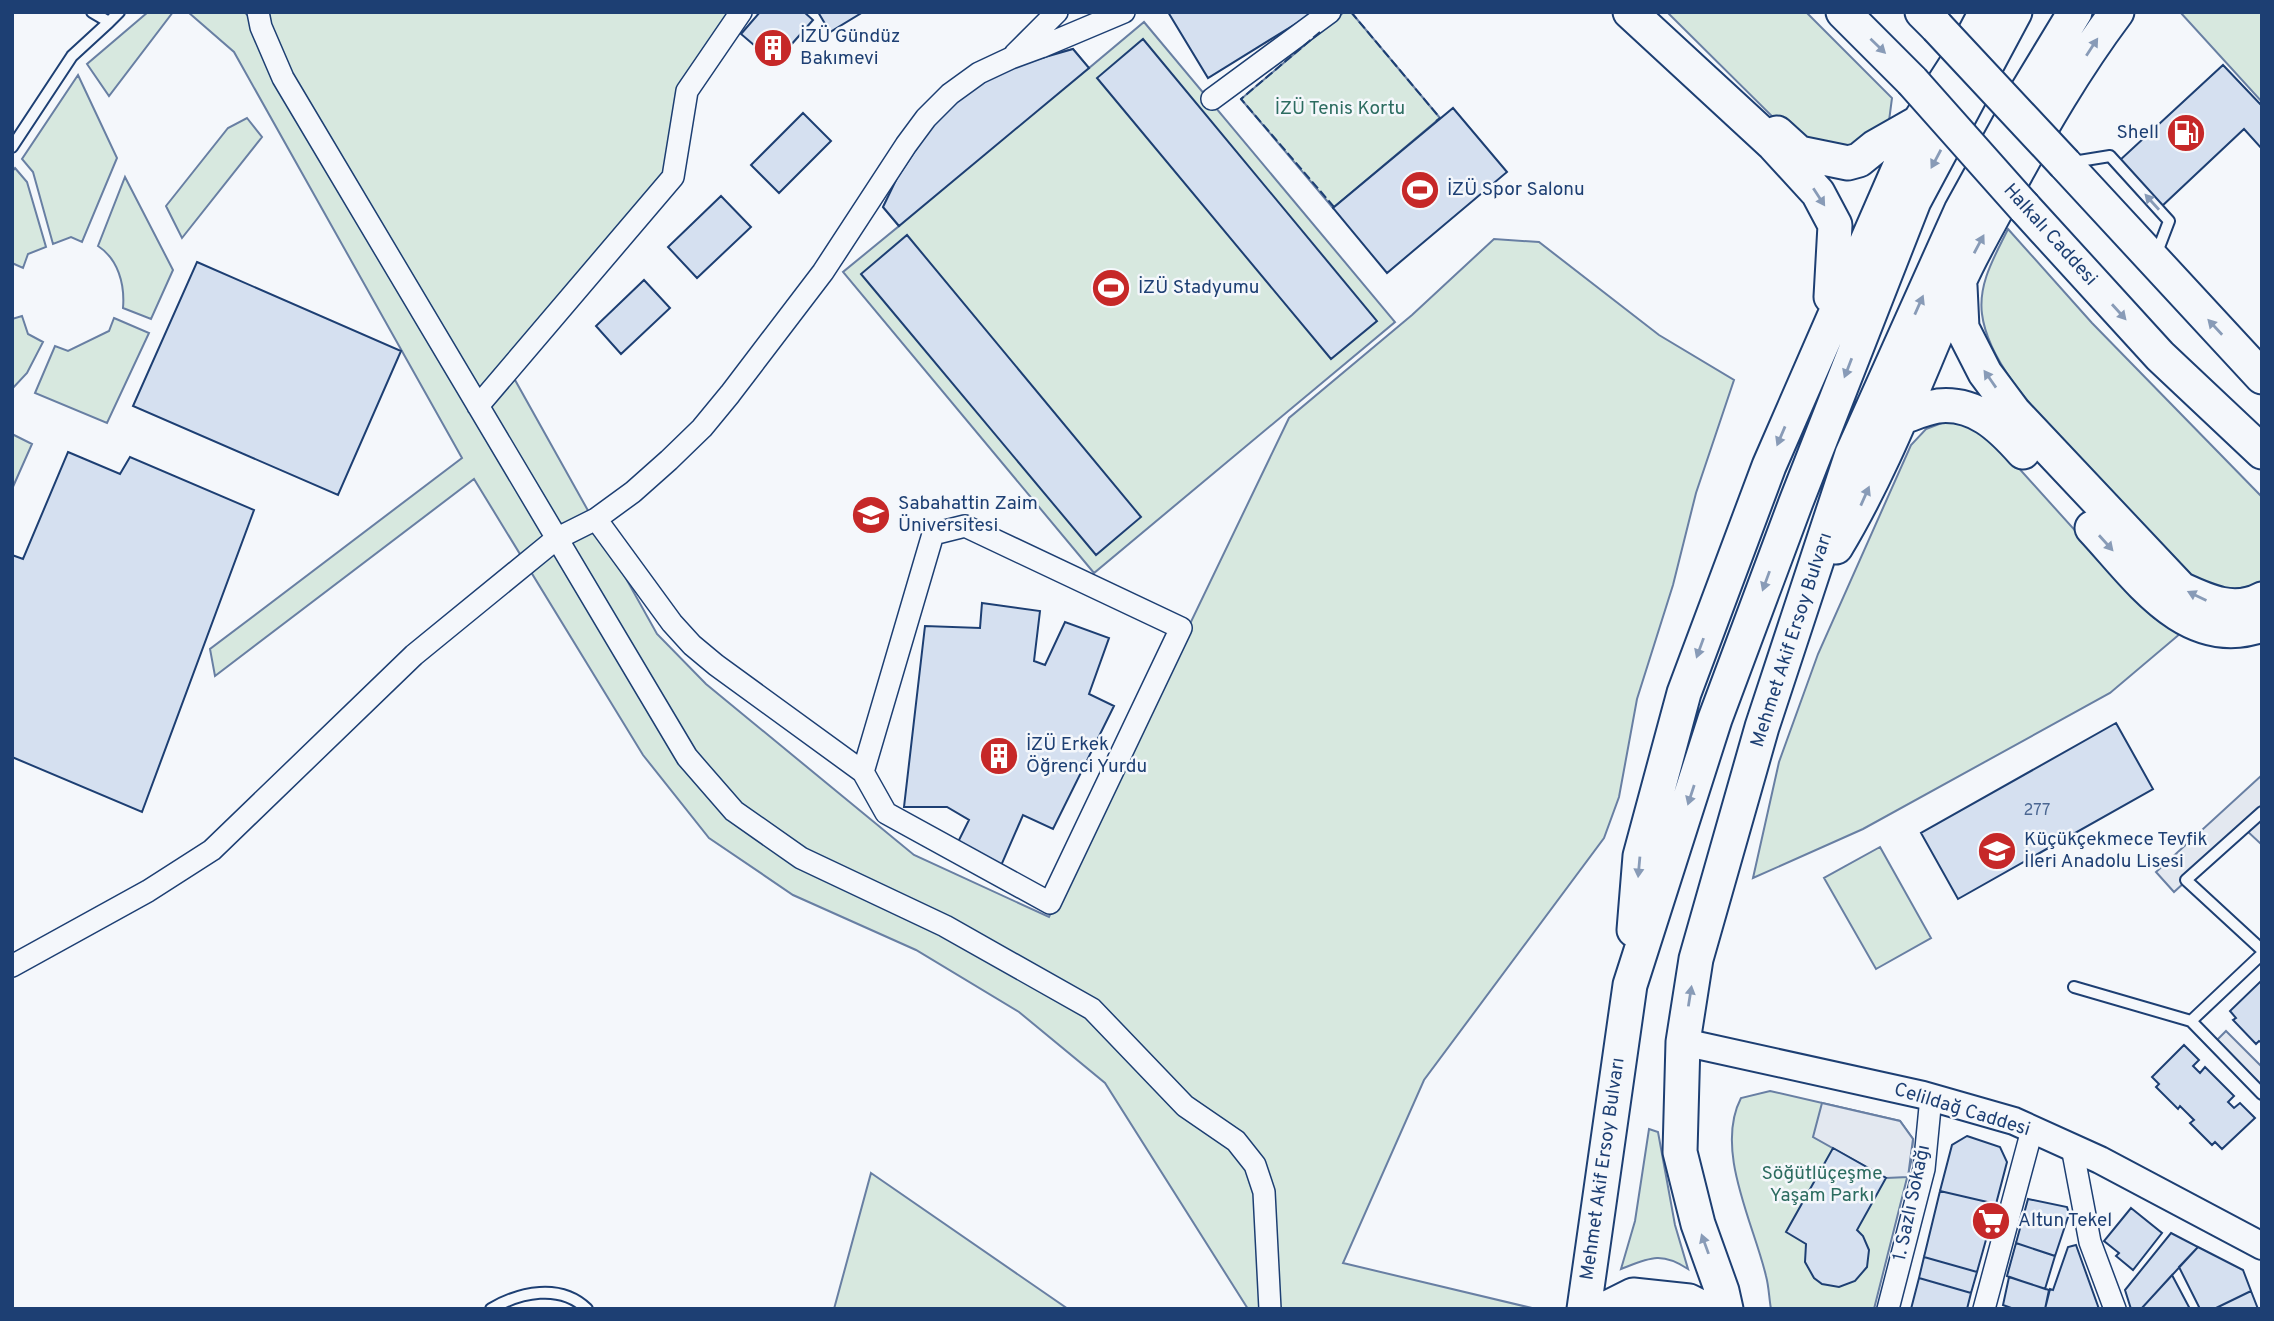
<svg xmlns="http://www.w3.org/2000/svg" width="2274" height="1321" viewBox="0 0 2274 1321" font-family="Overpass,sans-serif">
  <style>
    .green { fill: #d7e8df; stroke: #687fa3; stroke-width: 2 }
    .parking { fill: #e3e8f0; stroke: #687fa3; stroke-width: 2 }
    .building { fill: #d5e0f0; stroke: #1d3f73; stroke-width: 2 }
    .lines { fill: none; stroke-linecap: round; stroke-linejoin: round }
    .service-casing { stroke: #1d3f73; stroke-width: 14 }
    .minor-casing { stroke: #1d3f73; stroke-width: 24 }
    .tertiary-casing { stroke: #1d3f73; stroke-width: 30 }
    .primary-casing { stroke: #1d3f73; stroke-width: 37 }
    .service { stroke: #f4f7fb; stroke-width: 10 }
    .minor { stroke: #f4f7fb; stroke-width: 21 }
    .tertiary { stroke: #f4f7fb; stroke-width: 26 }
    .primary { stroke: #f4f7fb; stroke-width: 33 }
    .primary-bridge-casing { stroke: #1d3f73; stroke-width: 37; stroke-linecap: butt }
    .primary-bridge { stroke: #f4f7fb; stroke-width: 33 }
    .fence { stroke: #1d3f73; stroke-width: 2; stroke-dasharray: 9 3.5; stroke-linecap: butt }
    .oneway { fill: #889bb7 }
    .labels { text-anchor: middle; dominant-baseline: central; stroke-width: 5; stroke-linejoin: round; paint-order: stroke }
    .number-label { font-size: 16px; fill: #4b6792 }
    .poi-label { font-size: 19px; fill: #1d3f73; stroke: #f4f7fb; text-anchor: start }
    .park-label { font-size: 19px; fill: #2c6c60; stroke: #f4f7fb }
    .street-label { font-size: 19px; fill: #1d3f73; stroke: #f4f7fb }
  </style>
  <rect width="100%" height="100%" fill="#f4f7fb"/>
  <!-- green -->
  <path class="green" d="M148 12H173L109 96 87 64Z
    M188 12H244L260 26 258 12H741L687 91 673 177 510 371 657 634 706 684 914 855 1049 917 1289 418 1412 315 1494 239 1539 242 1659 335 1734 380 1696 493 1673 585 1637 699 1619 797 1604 838 1424 1080 1343 1263 1536 1309H1248L1105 1083 1019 1012 916 950 793 895 709 838 643 755 474 479 215 676 210 649 462 458 234 52Z
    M1344 12H1351L1440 118 1333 208 1241 99Z
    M1667 12H1806L1892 98 1889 121 1846 151 1800 144Z
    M2180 12H2262V102Z
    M1144 22 1395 322 1094 573 843 272 899 226 883 207 897 178 933 124 1043 56 1073 49 1089 68Z
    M78 75 117 158 82 242 71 237 53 244 33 172 22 159Z
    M247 118 262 137 182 238 166 206 228 128Z
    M15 168 27 182 46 247 28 254 23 268 12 263V172Z
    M125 177 173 270 151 319 123 308C125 284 118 259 98 246Z
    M2008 229 2092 323 2262 497V581L2259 584C2233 591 2223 591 2198 582 2160 542 2121 503 2083 462 2048 423 1989 369 1982 314 1978 283 1995 256 2008 229Z
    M22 316 28 334 43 342 27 373 12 389V319Z
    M114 318 149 333 107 423 35 393 55 346 68 351 109 331Z
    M1947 421 1970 422 1988 434 2154 618 2181 633 2110 693 1863 829 1753 878 1779 762 1818 654 1911 445 1926 429Z
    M12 434 32 444 12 489Z
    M1880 847 1931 938 1876 969 1824 878Z
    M1770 1091 1900 1121 1913 1139 1911 1162 1874 1309H1771C1769 1298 1769 1287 1766 1276 1754 1224 1714 1150 1741 1098Z
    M1649 1129 1658 1132 1675 1225 1688 1269C1661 1251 1649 1258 1621 1269L1635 1221Z
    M871 1173 1068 1309H834Z"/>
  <!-- parking -->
  <path class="parking" d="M2262 775V845L2244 828 2174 892 2156 872Z
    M2226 1031 2262 1067V1094L2213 1044Z
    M1822 1103 1900 1121 1913 1139 1908 1177 1886 1178 1813 1137Z"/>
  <!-- building -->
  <path class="building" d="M760 12H804L813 20 775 63 741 34Z
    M818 12H863L830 32Z
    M1168 12H1315L1208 78Z
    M1143 39 1377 321 1331 359 1097 78Z
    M1073 49 1089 68 899 226 883 207 897 178 933 124 956 101 984 81 1014 66Z
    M2223 65 2262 106V149L2244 129 2161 207 2119 161Z
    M1453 108 1507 172 1387 273 1333 208Z
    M803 113 831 141 779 193 751 165Z
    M721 196 751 227 697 278 668 247Z
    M907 235 1141 517 1096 555 861 274Z
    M197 262 401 351 338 495 133 406Z
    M644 280 670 308 621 354 596 326Z
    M68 452 120 474 130 457 254 510 142 812 12 757V555L23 559Z
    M982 603 1040 611 1034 661 1045 665 1065 622 1109 638 1089 694 1114 706 1053 829 1023 815 1000 868 956 846 969 820 947 807H904L925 626 980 628Z
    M2116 723 2153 789 1958 899 1921 833Z
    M2262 980V1043L2259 1041 2256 1044 2233 1020 2236 1018 2230 1011Z
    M2184 1045 2199 1060 2193 1066 2200 1073 2205 1067 2234 1096 2228 1102 2234 1108 2240 1103 2255 1118 2222 1149 2215 1142 2212 1145 2190 1123 2194 1120 2180 1106 2178 1109 2156 1087 2159 1084 2152 1077Z
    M1967 1136 2000 1147 2007 1162 1996 1204 1940 1191 1952 1145Z
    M1833 1148 1886 1178 1857 1230 1863 1236 1869 1250 1867 1267 1855 1281 1839 1287 1822 1284 1814 1278 1805 1262 1806 1244 1786 1232Z
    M1940 1191 1996 1204 1977 1272 1924 1257Z
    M2028 1199 2067 1207 2069 1214 2055 1256 2016 1243Z
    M2131 1208 2162 1233 2133 1270 2116 1256 2119 1253 2104 1241Z
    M2171 1233 2198 1247 2141 1309H2131L2125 1290Z
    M2016 1243 2055 1256 2045 1289 2007 1276Z
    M2076 1245 2099 1309H2045L2050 1289 2053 1290 2068 1247Z
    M2198 1247 2243 1270 2251 1291 2214 1309H2200L2179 1267Z
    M1924 1257 1977 1272 1971 1293 1919 1278Z
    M2172 1275 2190 1309H2141Z
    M2009 1277 2049 1290 2045 1309H2014L2003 1305Z
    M1919 1278 1971 1293 1967 1309H1911Z
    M2251 1291 2258 1309H2214Z"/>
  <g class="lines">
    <!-- service casing -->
    <g class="service-casing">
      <path id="service" d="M92 12 109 22 119 12
        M12 147 72 56 109 22
        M2073 162 2110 156 2169 221 2156 255
        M2262 812 2186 880 2262 950
        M2074 987 2191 1021 2262 1094
        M2191 1021 2262 954
        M491 1309C520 1292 560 1283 587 1309"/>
    </g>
    <!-- minor casing -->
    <g class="minor-casing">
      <path id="minor" d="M258 12 261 27 283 78 687 757 734 811 801 858 945 926 1092 1009 1185 1106 1236 1141 1255 1165 1264 1192 1270 1309
        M1015 54 1057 12
        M1212 99 1330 12
        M478 406 673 177 687 91 741 12
        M596 519 672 623 692 645 716 665 863 772 886 813 1050 903 1181 628 965 526 933 534 863 772
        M12 966 148 891 212 850 414 655 556 539 596 519 633 492 669 460 702 428 730 394 823 272 906 145 926 118 950 94 979 73 1011 58 1041 47 1124 12
        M2072 1147 2090 1242 2115 1309
        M1888 1309 1924 1169 1931 1097
        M1984 1309 2032 1130"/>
    </g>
    <!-- tertiary casing -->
    <g class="tertiary-casing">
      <path id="tertiary" d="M1683 1042 1923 1095 2014 1121 2100 1160 2262 1246"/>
    </g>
    <!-- primary casing -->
    <g class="primary-casing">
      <path id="primary" d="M1630 12 1774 145 1818 193 1835 225 1831 297
        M1843 12 1912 81
        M1922 12 1937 27
        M1777 133 1799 153 1848 163 1859 160 1875 147 1919 122
        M2065 164 2262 377
        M2024 207 2160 356 2262 452
        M1960 286 1962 328 1985 373 2014 412 2181 589C2207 601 2234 614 2262 599
        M1900 418C1912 414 1925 408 1938 406 1975 402 2000 426 2023 452
        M2092 528C2137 576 2186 652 2262 625
        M1836 547C1886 464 1919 371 1959 282 1973 250 1992 219 2008 188 2041 127 2075 68 2117 12
        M1634 930 1640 856 1684 693 1769 466 1919 122 1968 46 1986 12
        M1584 1309 1630 985 1715 719 1796 502 1914 201 2015 12
        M1605 1309 1633 1295 1689 1301 1705 1309
        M1726 1309 1722 1291 1698 1224 1680 1152 1683 1042 1696 959 1762 727 1852 454 1961 211 2026 93 2075 12"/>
    </g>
    <!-- service -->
    <use href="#service" class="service"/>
    <!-- minor -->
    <use href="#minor" class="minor"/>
    <!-- tertiary -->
    <use href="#tertiary" class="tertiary"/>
    <!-- primary -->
    <use href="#primary" class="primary"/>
    <!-- primary-bridge casing -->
    <g class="primary-bridge-casing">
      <path id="primary-bridge" d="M1937 27 2065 164
        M1912 81 2024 207"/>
    </g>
    <!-- primary-bridge -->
    <use href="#primary-bridge" class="primary-bridge"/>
    <!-- fence -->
    <path class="fence" d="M1351 12 1440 118 1436 121
      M1320 32 1241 99 1334 207"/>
  </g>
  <!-- one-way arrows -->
  <defs><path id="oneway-solid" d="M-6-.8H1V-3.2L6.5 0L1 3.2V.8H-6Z" transform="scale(1.75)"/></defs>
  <g class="oneway">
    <use href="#oneway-solid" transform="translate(1878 46) rotate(44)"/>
    <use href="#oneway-solid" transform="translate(2092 47) rotate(-57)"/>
    <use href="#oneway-solid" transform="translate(1936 159) rotate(118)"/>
    <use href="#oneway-solid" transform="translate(1819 197) rotate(57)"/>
    <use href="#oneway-solid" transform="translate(2152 202) rotate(-132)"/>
    <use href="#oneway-solid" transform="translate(1979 244) rotate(-62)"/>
    <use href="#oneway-solid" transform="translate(1919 305) rotate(-66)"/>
    <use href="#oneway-solid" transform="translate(2119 312) rotate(48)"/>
    <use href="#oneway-solid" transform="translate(2215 327) rotate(-133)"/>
    <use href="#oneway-solid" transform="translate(1848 368) rotate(111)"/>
    <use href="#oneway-solid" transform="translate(1990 379) rotate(-125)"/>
    <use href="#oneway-solid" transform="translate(1781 436) rotate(113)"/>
    <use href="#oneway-solid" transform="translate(1865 496) rotate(-66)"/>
    <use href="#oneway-solid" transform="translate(2106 543) rotate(48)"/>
    <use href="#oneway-solid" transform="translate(1766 581) rotate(110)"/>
    <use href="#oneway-solid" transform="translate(2197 596) rotate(-154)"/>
    <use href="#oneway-solid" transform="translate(1700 648) rotate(110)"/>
    <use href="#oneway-solid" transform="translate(1691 795) rotate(108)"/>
    <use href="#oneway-solid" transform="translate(1639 867) rotate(95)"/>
    <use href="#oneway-solid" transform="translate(1690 996) rotate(-81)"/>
    <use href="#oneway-solid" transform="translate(1705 1244) rotate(-110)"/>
  </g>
  <!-- icons -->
  <defs>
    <g id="building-disc" transform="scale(2.0125)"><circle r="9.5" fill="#c62828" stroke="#f4f7fb"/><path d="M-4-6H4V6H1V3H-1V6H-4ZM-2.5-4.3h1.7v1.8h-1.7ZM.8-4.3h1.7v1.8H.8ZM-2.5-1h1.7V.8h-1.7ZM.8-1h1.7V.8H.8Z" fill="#fff"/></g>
    <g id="fuel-disc" transform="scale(2.0125)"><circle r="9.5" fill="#c62828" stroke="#f4f7fb"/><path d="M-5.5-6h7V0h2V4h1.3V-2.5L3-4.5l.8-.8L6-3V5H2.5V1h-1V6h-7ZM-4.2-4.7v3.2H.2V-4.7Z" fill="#fff"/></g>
    <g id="stadium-disc" transform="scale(2.0125)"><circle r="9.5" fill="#c62828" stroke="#f4f7fb"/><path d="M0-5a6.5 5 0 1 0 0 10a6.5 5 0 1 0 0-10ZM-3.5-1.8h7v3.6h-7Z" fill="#fff"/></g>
    <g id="university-disc" transform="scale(2.0125)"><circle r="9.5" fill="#c62828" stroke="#f4f7fb"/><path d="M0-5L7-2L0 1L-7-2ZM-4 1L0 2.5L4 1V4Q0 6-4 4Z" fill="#fff"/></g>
    <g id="school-disc" transform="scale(2.0125)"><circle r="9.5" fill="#c62828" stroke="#f4f7fb"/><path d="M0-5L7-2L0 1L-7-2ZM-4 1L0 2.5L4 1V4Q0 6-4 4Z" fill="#fff"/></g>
    <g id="supermarket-disc" transform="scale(2.0125)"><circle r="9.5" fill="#c62828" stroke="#f4f7fb"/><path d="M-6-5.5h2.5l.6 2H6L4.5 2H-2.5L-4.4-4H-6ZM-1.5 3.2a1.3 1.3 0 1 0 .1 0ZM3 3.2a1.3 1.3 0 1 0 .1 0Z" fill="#fff"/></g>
  </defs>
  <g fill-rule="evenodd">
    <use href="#building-disc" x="773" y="48"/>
    <use href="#fuel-disc" x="2186" y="133"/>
    <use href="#stadium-disc" x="1420" y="190"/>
    <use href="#stadium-disc" x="1111" y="288"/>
    <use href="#university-disc" x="871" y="515"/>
    <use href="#building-disc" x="999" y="756"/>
    <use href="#school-disc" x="1997" y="851"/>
    <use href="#supermarket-disc" x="1991" y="1221"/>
  </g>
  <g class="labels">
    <!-- number labels -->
    <g class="number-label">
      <text x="2037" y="811">277</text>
    </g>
    <!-- poi labels -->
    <g class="poi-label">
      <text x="800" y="37">İZÜ Gündüz<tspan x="800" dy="22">Bakımevi</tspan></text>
      <text x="2159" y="133" text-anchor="end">Shell</text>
      <text x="1447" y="190">İZÜ Spor Salonu</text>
      <text x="1138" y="288">İZÜ Stadyumu</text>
      <text x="898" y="504">Sabahattin Zaim<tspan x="898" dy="22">Üniversitesi</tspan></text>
      <text x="1026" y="745">İZÜ Erkek<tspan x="1026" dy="22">Öğrenci Yurdu</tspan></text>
      <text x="2024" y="840">Küçükçekmece Tevfik<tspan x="2024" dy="22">İleri Anadolu Lisesi</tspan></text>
      <text x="2018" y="1221">Altun Tekel</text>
    </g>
    <!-- park labels -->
    <g class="park-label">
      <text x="1340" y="109">İZÜ Tenis Kortu</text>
      <text x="1822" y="1174">Söğütlüçeşme<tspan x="1822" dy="22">Yaşam Parkı</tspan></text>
    </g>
    <!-- street labels -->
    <g class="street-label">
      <text transform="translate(2050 235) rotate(48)">Halkalı Caddesi</text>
      <text transform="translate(1792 640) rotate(-72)">Mehmet Akif Ersoy Bulvarı</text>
      <text transform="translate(1962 1110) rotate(17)">Celildağ Caddesi</text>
      <text transform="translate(1603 1169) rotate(-82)">Mehmet Akif Ersoy Bulvarı</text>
      <text transform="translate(1912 1203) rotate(-78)">1. Sazlı Sokağı</text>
    </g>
  </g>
  <!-- border -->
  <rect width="2274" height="1321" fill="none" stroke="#1d3f73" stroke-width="28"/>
</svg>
